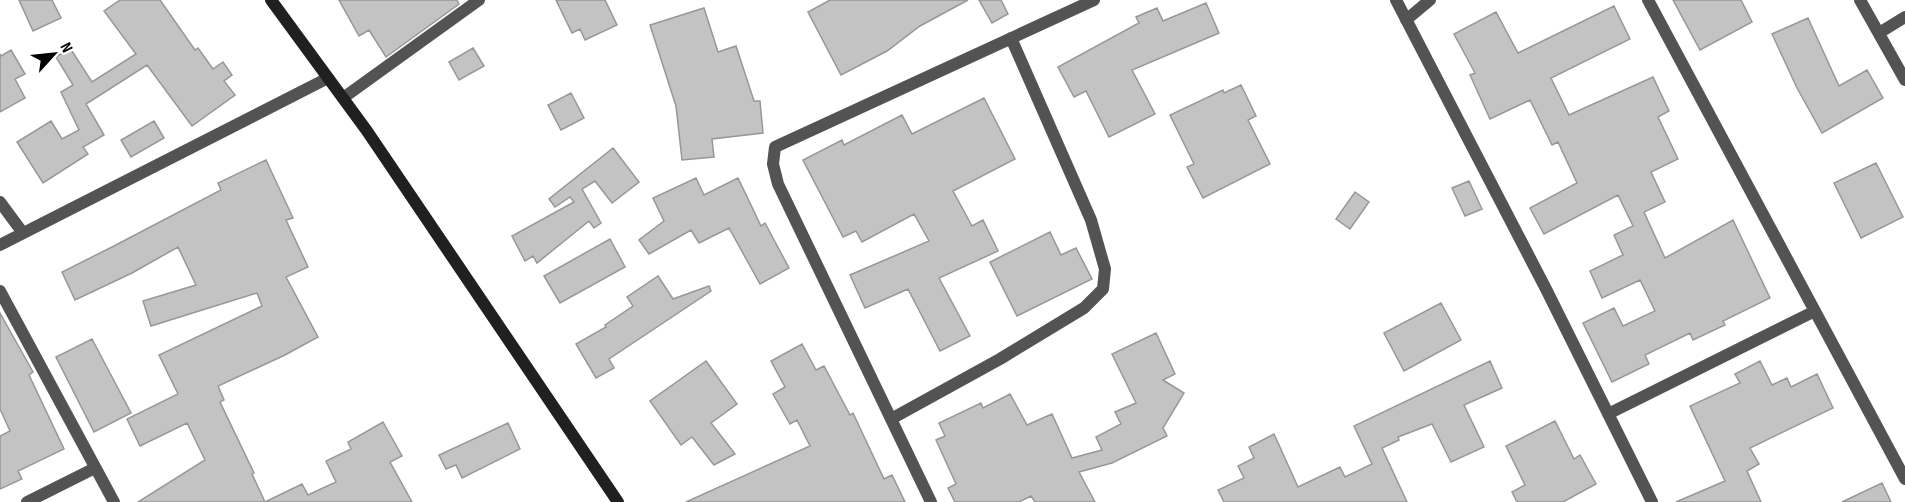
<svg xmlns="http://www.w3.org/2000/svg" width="1905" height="502" viewBox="0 0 1905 502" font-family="'Sofia Sans Condensed',sans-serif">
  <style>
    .building { fill: #c3c3c3; stroke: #979797; stroke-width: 1.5 }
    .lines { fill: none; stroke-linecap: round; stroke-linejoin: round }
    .street { stroke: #535353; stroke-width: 12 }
    .secondary { stroke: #202020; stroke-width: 12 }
  </style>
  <rect width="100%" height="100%" fill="#fff"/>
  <!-- building -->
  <path class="building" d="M19 0H52L61 18 33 31Z
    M120 0H160L195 50 198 48 213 69 223 62 232 75 224 81 235 95 192 126 147 65 86 104 104 135 83 147 88 154 43 183 17 142 51 121 62 139 79 130 61 92 73 85 56 57 70 48 92 82 136 54 104 11Z
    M339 0H457L459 4 386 57 369 30 359 36Z
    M556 0H605L617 25 585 40 580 29 572 33Z
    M830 0H968L920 26 887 51 841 75 808 12Z
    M979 0H1001L1008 14 992 23Z
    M1673 0H1741L1752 22 1700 50Z
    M1206 3 1219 33 1132 70 1155 114 1109 137 1086 91 1074 97 1058 67 1139 23 1136 17 1157 8 1163 21Z
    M1614 6 1630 39 1551 78 1569 115 1653 77 1669 111 1658 117 1678 159 1651 172 1665 202 1644 212 1665 258 1733 220 1770 298 1723 321 1725 325 1693 340 1690 333 1645 355 1649 364 1612 382 1583 323 1614 308 1623 326 1655 311 1640 280 1602 298 1590 271 1623 255 1614 235 1633 226 1618 195 1544 234 1530 208 1577 183 1558 142 1552 145 1530 100 1490 119 1470 75 1475 73 1454 34 1496 12 1518 53Z
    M704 8 718 52 736 46 754 101H760L763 133 712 139 714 157 682 160 676 106 650 25Z
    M1808 18 1839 86 1867 70 1883 98 1822 133 1797 88 1772 34Z
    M473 48 484 66 459 80 449 62Z
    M11 50 25 74 15 79 25 98 0 112V54L1 56Z
    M1241 85 1256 116 1248 120 1270 164 1203 198 1187 167 1194 164 1170 115 1223 90 1224 93Z
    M571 93 584 118 561 130 548 105Z
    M984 98 1015 159 953 191 972 226 983 220 998 251 939 278 970 336 940 351 908 289 865 308 850 275 929 241 914 214 862 242 856 231 843 237 803 160 842 140 844 145 902 115 912 134Z
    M154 121 164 138 131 157 121 140Z
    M613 148 639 182 612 203 595 181 582 189 601 223 594 228 589 221 537 263 533 256 525 261 512 236 574 202 570 197 555 207 549 199Z
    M266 160 293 218 286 220 308 267 286 277 318 337 285 355 218 386 224 400 220 402 254 473 252 474 265 502H138L205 460 187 423 140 446 127 419 178 394 159 355 262 306 257 293 151 326 143 301 196 285 178 247 132 273 75 300 62 272 114 246 221 190 218 183Z
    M1876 163 1903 217 1861 238 1834 183Z
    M696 178 704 195 738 178 761 226 765 223 789 268 760 284 729 228 699 243 691 230 649 254 639 240 664 221 653 198Z
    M1469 181 1482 209 1465 216 1452 188Z
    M1355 192 1369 202 1350 229 1336 219Z
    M1050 232 1061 255 1076 248 1092 279 1017 316 990 262Z
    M610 239 625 267 560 303 544 276Z
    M658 276 673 299 709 286 711 291 609 359 614 368 596 378 576 344 606 327 605 325 633 306 627 297Z
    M1441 303 1461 340 1404 371 1384 333Z
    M0 313 33 372 29 375 64 449 18 471 22 479 0 489V436L10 431 0 409Z
    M1156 333 1175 374 1163 380 1184 393 1163 428 1167 436 1112 463 1079 472 1095 502H1035L1031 496 1019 502H955L948 488 956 484 936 440 945 436 939 423 981 403 983 408 1010 394 1027 425 1052 414 1072 458 1102 450 1096 437 1121 424 1115 412 1136 403 1112 354Z
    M92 339 131 413 94 432 56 357Z
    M802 344 816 370 824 366 850 415 853 413 884 479 892 475 905 502H686L810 446 797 420 790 424 773 394 785 387 771 361Z
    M706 361 737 404 711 423 735 454 714 465 692 437 681 445 650 401Z
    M1490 361 1502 388 1464 405 1484 447 1451 462 1432 424 1398 437 1399 440 1382 448 1407 502H1224L1218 490 1244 478 1238 466 1254 458 1249 447 1274 434 1298 487 1340 467 1345 477 1372 464 1354 426Z
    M1760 361 1772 385 1787 378 1791 387 1817 374 1833 408 1750 448 1759 464 1747 471 1761 502H1676L1725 481 1690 406 1740 383 1735 374Z
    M1555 421 1574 459 1580 455 1596 484 1563 502H1517L1512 492 1525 485 1506 446Z
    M383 422 402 456 390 462 412 502H265L302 484 308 495 336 482 326 461 351 449 348 442Z
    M508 423 520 449 462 478 456 465 446 469 439 455Z
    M1882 483 1891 502H1842Z"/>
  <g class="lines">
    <!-- street -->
    <path class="street" d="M1396 0 1546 289 1652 502
      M1648 0 1905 479
      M1860 0 1905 80
      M1406 20 1430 0
      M1879 33 1905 17
      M343 98 479 0
      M0 202 23 233
      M0 245 328 78
      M0 291 114 502
      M1608 414 1815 311
      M891 419 1000 359 1084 308 1103 289 1105 269 1091 220 1011 38
      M27 502 95 468
      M931 502 778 184 773 164 775 147 1094 0"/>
    <!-- secondary -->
    <path class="secondary" d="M271 0 367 131 618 502"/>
  </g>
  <!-- north arrow -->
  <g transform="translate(54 54) rotate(63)" stroke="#ffffff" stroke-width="4.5" paint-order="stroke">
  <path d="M0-4.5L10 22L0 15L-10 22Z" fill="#000000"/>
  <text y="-9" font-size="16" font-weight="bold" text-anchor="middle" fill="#000000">N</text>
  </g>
</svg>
